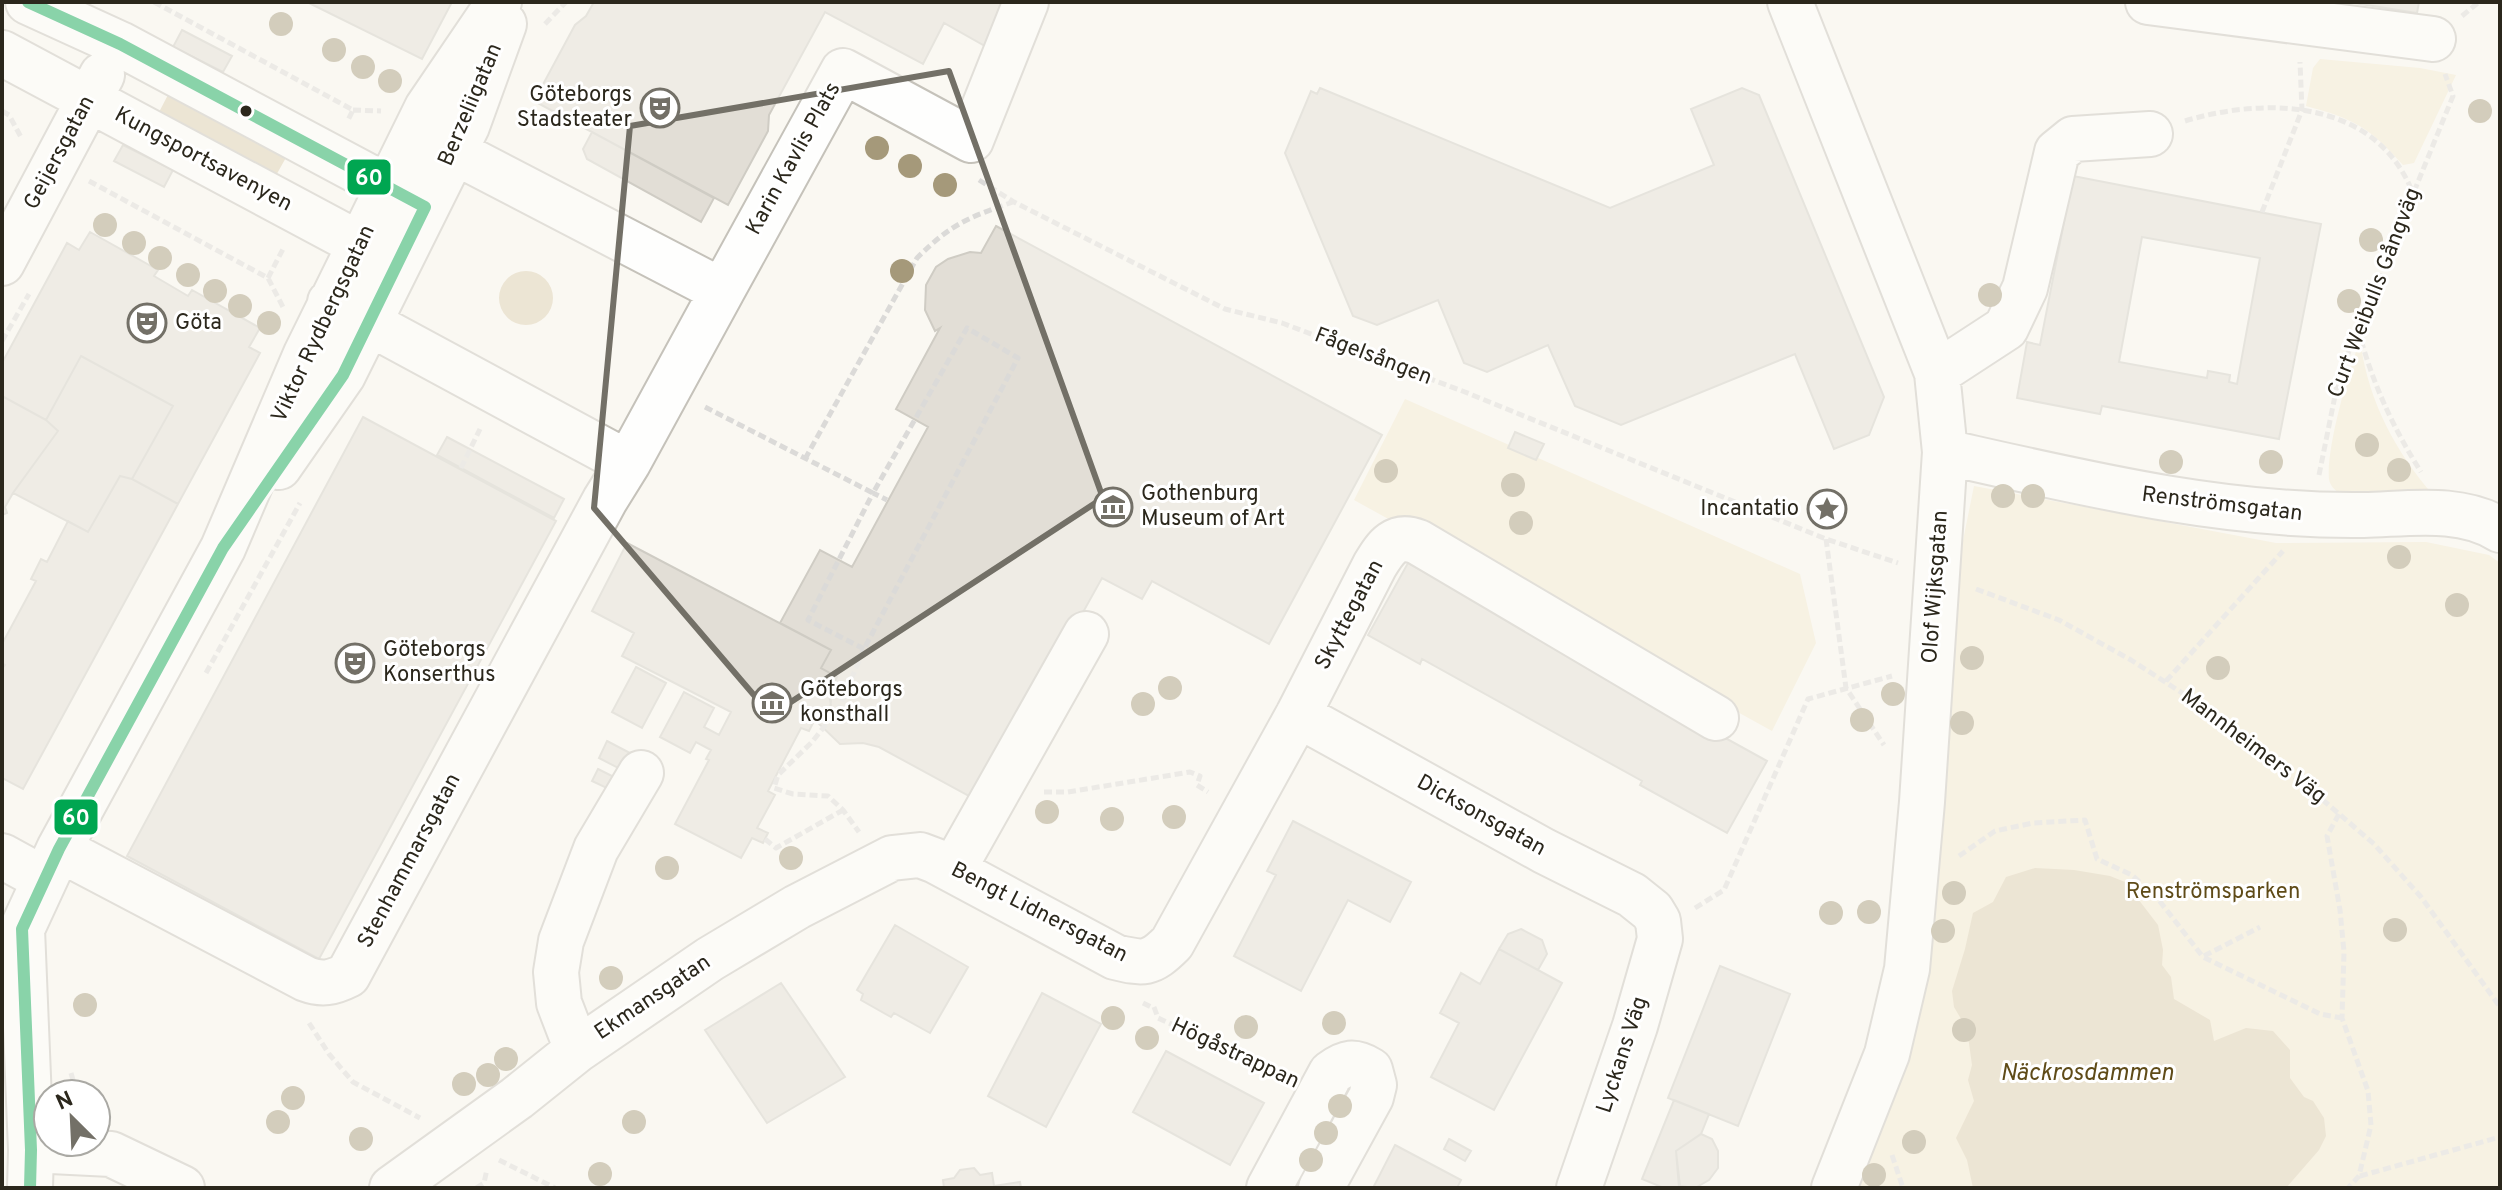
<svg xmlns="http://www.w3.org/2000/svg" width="2502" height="1190" viewBox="0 0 2502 1190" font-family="Overpass,sans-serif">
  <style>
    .green { fill: #f4ead0 }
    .water { fill: #dcceaf }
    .building { fill: #e2ded6; stroke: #cfccc4; stroke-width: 2; fill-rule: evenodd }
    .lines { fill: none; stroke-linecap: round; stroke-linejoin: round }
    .minor-casing { stroke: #c5c2ba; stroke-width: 48 }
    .path { stroke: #dbdad8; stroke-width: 5; stroke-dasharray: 8 4; stroke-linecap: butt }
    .minor { stroke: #fefefd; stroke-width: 44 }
    .bus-1-casing { stroke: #fff; stroke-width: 18 }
    .bus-1 { stroke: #00a651; stroke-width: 12 }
    .tree { fill: #a5997a }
    .marked { fill: none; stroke: #737067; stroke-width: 6; stroke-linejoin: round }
    .bus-dot { fill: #2b271c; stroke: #fff; stroke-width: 3 }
    .labels { text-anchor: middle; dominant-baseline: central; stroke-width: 6; stroke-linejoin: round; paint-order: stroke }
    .poi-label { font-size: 22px; fill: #2b271c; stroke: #fff; text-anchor: start }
    .street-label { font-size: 22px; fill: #2b271c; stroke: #fff }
    .park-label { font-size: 22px; fill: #5f4b18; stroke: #fff }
    .water-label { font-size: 24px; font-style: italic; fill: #5f4b18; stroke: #fff }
    .line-badge { stroke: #fff; stroke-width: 3 }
    .badge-label { font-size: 22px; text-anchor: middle; font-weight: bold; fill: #fff }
  </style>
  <rect width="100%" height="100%" fill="#faf8f2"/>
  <!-- green -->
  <path class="green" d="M2320 59 2420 68 2456 75 2414 163 2403 165C2370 128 2355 119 2306 106L2313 68Z
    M2361 346C2369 402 2396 452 2433 495L2340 494C2335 490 2330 486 2329 479 2326 450 2347 377 2357 349Z
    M1405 399 1800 574 1816 643 1772 731 1354 500Z
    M1974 486 2276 543 2426 542 2489 555 2500 563V1188H1859L1881 1127 1948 615Z"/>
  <!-- water -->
  <path class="water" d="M170 91 288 154 274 179 157 116Z
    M499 298a27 27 0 1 1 54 0a27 27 0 1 1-54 0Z
    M2035 868 2074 870 2110 876 2125 882 2158 925 2163 950 2162 965 2171 977 2174 999 2210 1020 2214 1041 2246 1028 2273 1031 2290 1050V1078L2304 1097 2313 1101 2324 1118 2326 1136 2319 1150 2286 1188H1973L1967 1160 1956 1138 1974 1101 1968 1080 1972 1065 1967 1029 1954 1007 1952 991 1965 949 1973 913 1993 902 2006 877Z"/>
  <!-- building -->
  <path class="building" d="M307 2H452L422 59Z
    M594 2H1002L985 46 944 23 923 64 825 12 769 115 768 131 728 205 534 101 575 25 586 16Z
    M2348 2H2419L2417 13Z
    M182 30 232 56 223 72 173 47Z
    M1320 88 1610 208 1714 165 1691 109 1742 88 1759 95 1884 397 1869 435 1834 449 1795 354 1621 425 1575 406 1548 345 1487 372 1464 363 1438 300 1377 325 1353 316 1285 153 1311 91 1317 94Z
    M592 132 714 198 701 222 587 159 583 149Z
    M123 145 173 170 164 187 114 161Z
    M2073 176 2321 224 2279 439 2102 406 2100 414 2017 398 2027 342 2040 345ZM2142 237 2260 258 2237 384 2229 382 2230 375 2208 371 2207 378 2119 362Z
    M996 226 1382 435 1269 644 1152 581 1142 599 1102 578 978 801 879 747 863 743 840 744 815 720 817 715 827 711 831 705 829 694 837 677 821 668 831 650 780 623 820 550 852 567 928 427 896 409 940 328 935 331 925 310 926 285 936 267 948 259 970 252 981 253Z
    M90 232 158 270 154 276 188 296 192 290 260 328 249 347 260 353 178 504 132 479 173 406 81 356 46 420 2 396V363L67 243 79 250Z
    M81 356 173 406 132 479 120 476 88 532 13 493 58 431 46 420Z
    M2 396 46 420 58 431 13 493 5 507 7 513 2 515Z
    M363 417 556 521 319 959 127 856Z
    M1515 432 1544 444 1536 460 1508 448Z
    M447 437 564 499 554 518 437 455Z
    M120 476 132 479 178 504 23 789 2 778V669L5 665 2 663V644L36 581 31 579 41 559 47 562 68 521 88 532Z
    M627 543 831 650 821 668 837 677 829 694 831 701 830 708 817 715 809 731 801 728 768 791 775 795 757 828 768 833 763 843 752 838 741 858 675 824 709 760 706 759 711 750 696 742 690 753 660 737 684 692 714 708 704 727 719 735 731 712 622 656 634 633 592 611Z
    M1408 563 1767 761 1727 833 1640 785 1642 781 1422 659 1420 664 1368 635Z
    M636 667 666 683 642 728 612 712Z
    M607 741 630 753 622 770 599 758Z
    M598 769 618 779 613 791 592 781Z
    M1293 821 1411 882 1390 922 1348 900 1301 991 1234 956 1276 875 1267 871Z
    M895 925 968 967 930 1033 894 1013 891 1017 861 1000 863 994 857 990Z
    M1521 929 1542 940 1547 954 1538 970 1499 949 1508 934Z
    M1499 949 1562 983 1494 1110 1431 1077 1459 1023 1440 1013 1461 973 1480 984Z
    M1720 966 1790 994 1738 1126 1668 1098Z
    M781 983 845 1077 767 1123 705 1030Z
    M1042 993 1101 1024 1046 1127 988 1096Z
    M1166 1051 1264 1103 1230 1165 1133 1112Z
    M1674 1100 1709 1114 1701 1134 1676 1151 1679 1188H1664L1642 1179Z
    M1701 1134 1712 1139 1718 1151V1168L1709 1180 1695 1188 1680 1186 1676 1151Z
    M1449 1139 1471 1151 1465 1161 1444 1149Z
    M1395 1145 1461 1180 1457 1188H1373Z
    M974 1168 980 1175 992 1173 994 1186 1020 1182 1021 1188H944L943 1180 954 1178 960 1170Z"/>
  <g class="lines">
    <!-- minor casing -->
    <g class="minor-casing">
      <path id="minor" d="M28 2 120 44 412 200
        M1790 2 1937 373 1945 452 1922 802 1907 969 1887 1054 1834 1188
        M2148 2 2433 39
        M2 53 361 245 377 271
        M2 263 102 75
        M722 291 843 71 971 140 1026 2
        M330 302 628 463 722 291 418 133
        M1937 373 2006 328 2025 288 2057 152 2073 139 2150 134
        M1945 452C2083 483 2222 517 2364 515 2408 514 2461 505 2500 530
        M279 467 343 375 467 126 504 24
        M1298 715 1544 851 1632 895 1652 911 1658 921 1660 939 1635 1026 1579 1188
        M59 849 306 979C322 985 332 983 348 975L605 500 628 463
        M2 856 44 879
        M953 870 1086 634
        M577 1050 559 1003 556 972 561 941 596 849 641 773
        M31 1150 111 1154 182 1188
        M30 1188 31 1150 22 929 59 849 223 548 306 354 427 108 499 2
        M392 1188 517 1098 577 1050 710 959 797 907 892 858 920 855 936 861 1115 957C1144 964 1150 965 1172 943L1298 715 1375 565C1386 547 1395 533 1418 542L1716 718
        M1269 1188 1331 1073C1346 1062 1354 1060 1370 1070L1374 1085 1371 1097 1321 1188"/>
    </g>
    <!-- path -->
    <path class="path" d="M154 2 353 110 348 120
      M2462 16 2479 2
      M545 24 566 2
      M353 110 381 111
      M2 111 9 115 22 139
      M2185 121C2267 96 2375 100 2412 191
      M979 180 1014 202 1225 309 1282 323 1465 392 1826 539 1898 563
      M89 181 268 278 284 309
      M2262 212 2302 110 2300 62
      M268 278 284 247
      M2358 329C2372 382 2392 426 2421 472
      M2 341 29 294
      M705 407 873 493 967 328 1018 358 864 649 839 708 812 742 778 775 774 788 793 794 828 796 843 810 859 832
      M805 459 917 258C951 224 969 217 1013 202
      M461 468 480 429
      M2319 475 2337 386 2345 361 2453 96 2445 74
      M1826 539 1846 688 1884 745
      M1976 589 2059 620 2131 660 2193 700 2309 788 2374 844 2421 897 2500 1007
      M864 649 808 620 873 493 887 500
      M206 673 300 503
      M2166 681 2283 551
      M1044 792H1068L1190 772 1200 776 1197 785 1208 792
      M2339 814 2327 836 2340 910 2344 952 2342 1018 2368 1091 2371 1125 2359 1176 2348 1188
      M765 839 776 848 843 810
      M1959 856 1995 831 2033 823 2085 820 2097 859 2132 875 2158 899 2203 957 2320 1014 2342 1018
      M1695 908 1724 890 1808 699 1892 676
      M2204 956 2260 927
      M1143 1003 1155 1009
      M1154 1007 1158 1018 1284 1076
      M309 1023 329 1054 353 1082 420 1118
      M71 1073 77 1094
      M1892 1155 1903 1188
      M499 1160 555 1188
      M2360 1176 2500 1137
      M476 1188 484 1183 487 1169"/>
    <!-- minor -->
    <use href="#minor" class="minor"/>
    <!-- bus-1 casing -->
    <g class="bus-1-casing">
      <path id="bus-1" d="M28 2 120 44 425 207 343 375 223 548 59 849 22 929 31 1150 30 1188"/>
    </g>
    <!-- bus-1 -->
    <use href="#bus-1" class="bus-1"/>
  </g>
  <!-- trees -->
  <g class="tree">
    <circle cx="281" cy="24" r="12"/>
    <circle cx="334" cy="50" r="12"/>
    <circle cx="363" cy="67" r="12"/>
    <circle cx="390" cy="81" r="12"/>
    <circle cx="2480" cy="111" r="12"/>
    <circle cx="877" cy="148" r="12"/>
    <circle cx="910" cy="166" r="12"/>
    <circle cx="945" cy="185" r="12"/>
    <circle cx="105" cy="225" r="12"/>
    <circle cx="2371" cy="240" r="12"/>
    <circle cx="134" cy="243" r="12"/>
    <circle cx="160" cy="258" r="12"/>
    <circle cx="902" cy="271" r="12"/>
    <circle cx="188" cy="275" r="12"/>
    <circle cx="215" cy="291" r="12"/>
    <circle cx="1990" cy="295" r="12"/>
    <circle cx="2349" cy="301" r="12"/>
    <circle cx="240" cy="306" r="12"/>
    <circle cx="269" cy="323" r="12"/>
    <circle cx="2367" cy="445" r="12"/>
    <circle cx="2171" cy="462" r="12"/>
    <circle cx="2271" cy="462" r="12"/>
    <circle cx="2399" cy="470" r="12"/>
    <circle cx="1386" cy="471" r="12"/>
    <circle cx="1513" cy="485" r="12"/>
    <circle cx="2003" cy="496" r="12"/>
    <circle cx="2033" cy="496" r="12"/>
    <circle cx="1521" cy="523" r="12"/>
    <circle cx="2399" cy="557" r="12"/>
    <circle cx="2457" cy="605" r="12"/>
    <circle cx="1972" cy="658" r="12"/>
    <circle cx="2218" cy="668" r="12"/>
    <circle cx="1170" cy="688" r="12"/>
    <circle cx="1893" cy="694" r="12"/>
    <circle cx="1143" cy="704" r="12"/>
    <circle cx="1862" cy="720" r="12"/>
    <circle cx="1962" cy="723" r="12"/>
    <circle cx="1047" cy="812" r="12"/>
    <circle cx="1174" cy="817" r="12"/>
    <circle cx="1112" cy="819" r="12"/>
    <circle cx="791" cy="858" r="12"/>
    <circle cx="667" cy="868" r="12"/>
    <circle cx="1954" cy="893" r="12"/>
    <circle cx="1869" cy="912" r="12"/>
    <circle cx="1831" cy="913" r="12"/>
    <circle cx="2395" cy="930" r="12"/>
    <circle cx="1943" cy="931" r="12"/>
    <circle cx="611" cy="978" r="12"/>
    <circle cx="85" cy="1005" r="12"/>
    <circle cx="1113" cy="1018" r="12"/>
    <circle cx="1334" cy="1023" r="12"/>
    <circle cx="1246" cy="1027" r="12"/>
    <circle cx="1964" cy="1030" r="12"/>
    <circle cx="1147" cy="1038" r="12"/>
    <circle cx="506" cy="1059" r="12"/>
    <circle cx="488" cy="1075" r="12"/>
    <circle cx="464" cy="1084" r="12"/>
    <circle cx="293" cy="1098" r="12"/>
    <circle cx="1340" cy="1106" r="12"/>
    <circle cx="278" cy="1122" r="12"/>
    <circle cx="634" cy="1122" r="12"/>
    <circle cx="1326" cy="1133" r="12"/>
    <circle cx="361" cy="1139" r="12"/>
    <circle cx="1914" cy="1142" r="12"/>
    <circle cx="1311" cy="1160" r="12"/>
    <circle cx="600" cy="1174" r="12"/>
    <circle cx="1874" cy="1175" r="12"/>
  </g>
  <!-- marked area -->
  <path d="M0 0H2502V1190H0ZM949 71 1103 498 771 715 594 508 630 126Z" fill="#faf8f2" fill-opacity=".55" fill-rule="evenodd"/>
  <path class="marked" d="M949 71 1103 498 771 715 594 508 630 126Z"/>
  <!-- icons -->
  <defs>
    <g id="theatre-ring" transform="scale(2)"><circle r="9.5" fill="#fff" stroke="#737067" stroke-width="1.5"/><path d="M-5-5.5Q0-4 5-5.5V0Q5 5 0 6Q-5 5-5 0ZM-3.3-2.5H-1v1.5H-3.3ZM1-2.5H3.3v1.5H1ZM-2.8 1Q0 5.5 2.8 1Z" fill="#737067"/></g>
    <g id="museum-ring" transform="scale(2)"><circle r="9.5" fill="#fff" stroke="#737067" stroke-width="1.5"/><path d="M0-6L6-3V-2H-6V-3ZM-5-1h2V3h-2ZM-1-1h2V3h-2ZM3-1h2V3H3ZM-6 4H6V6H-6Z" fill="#737067"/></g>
    <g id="sight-ring" transform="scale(2)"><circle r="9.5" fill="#fff" stroke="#737067" stroke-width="1.5"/><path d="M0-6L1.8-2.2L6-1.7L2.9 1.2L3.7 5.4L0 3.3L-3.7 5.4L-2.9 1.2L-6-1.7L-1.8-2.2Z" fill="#737067"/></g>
  </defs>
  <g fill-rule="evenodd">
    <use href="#theatre-ring" x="660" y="108"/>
    <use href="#theatre-ring" x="147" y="323"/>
    <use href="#museum-ring" x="1113" y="507"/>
    <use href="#sight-ring" x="1827" y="509"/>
    <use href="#theatre-ring" x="355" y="663"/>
    <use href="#museum-ring" x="772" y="703"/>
  </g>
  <!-- markers -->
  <circle class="bus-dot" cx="246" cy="111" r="7"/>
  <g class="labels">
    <!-- poi labels -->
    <g class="poi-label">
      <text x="632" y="95" text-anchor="end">Göteborgs<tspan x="632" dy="25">Stadsteater</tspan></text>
      <text x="175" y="323">Göta</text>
      <text x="1141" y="494">Gothenburg<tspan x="1141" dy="25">Museum of Art</tspan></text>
      <text x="1799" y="509" text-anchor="end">Incantatio</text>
      <text x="383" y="650">Göteborgs<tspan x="383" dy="25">Konserthus</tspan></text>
      <text x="800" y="690">Göteborgs<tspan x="800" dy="25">konsthall</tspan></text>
    </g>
    <!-- street labels -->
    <g class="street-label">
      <text transform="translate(471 105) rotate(-67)">Berzeliigatan</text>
      <text transform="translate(60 153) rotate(-62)">Geijersgatan</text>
      <text transform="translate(794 159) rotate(-61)">Karin Kavlis Plats</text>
      <text transform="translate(203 160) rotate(28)">Kungsportsavenyen</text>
      <text transform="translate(2375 293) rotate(-69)">Curt Weibulls Gångväg</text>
      <text transform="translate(324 324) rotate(-65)">Viktor Rydbergsgatan</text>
      <text transform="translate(1373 357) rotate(21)">Fågelsången</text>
      <text transform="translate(2222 505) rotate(7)">Renströmsgatan</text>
      <text transform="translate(1936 587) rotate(-86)">Olof Wijksgatan</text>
      <text transform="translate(1350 615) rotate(-62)">Skyttegatan</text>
      <text transform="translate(2253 747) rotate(37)">Mannheimers Väg</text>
      <text transform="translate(1481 816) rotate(29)">Dicksonsgatan</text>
      <text transform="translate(410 861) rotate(-62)">Stenhammarsgatan</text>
      <text transform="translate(1039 913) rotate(27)">Bengt Lidnersgatan</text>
      <text transform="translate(653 998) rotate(-34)">Ekmansgatan</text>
      <text transform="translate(1235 1054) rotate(25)">Högåstrappan</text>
      <text transform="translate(1623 1055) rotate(-72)">Lyckans Väg</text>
    </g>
    <!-- park labels -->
    <g class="park-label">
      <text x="2213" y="892">Renströmsparken</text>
    </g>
    <!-- water labels -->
    <g class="water-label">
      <text x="2087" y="1074">Näckrosdammen</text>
    </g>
  </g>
  <g class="line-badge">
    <rect x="346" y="158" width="46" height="38" rx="8" fill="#00a651"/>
    <rect x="53" y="798" width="46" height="38" rx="8" fill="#00a651"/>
  </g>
  <g class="badge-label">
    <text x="369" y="185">60</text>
    <text x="76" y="825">60</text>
  </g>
  <!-- border -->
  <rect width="2502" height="1190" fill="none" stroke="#2b271c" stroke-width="8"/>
  <!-- north arrow -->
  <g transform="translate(72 1118) rotate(336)"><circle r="38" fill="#ffffff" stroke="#aaa9a4" stroke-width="2"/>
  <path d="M0-6L14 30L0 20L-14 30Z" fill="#737067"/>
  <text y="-12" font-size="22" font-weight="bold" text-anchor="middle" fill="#2b271c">N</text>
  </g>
</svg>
